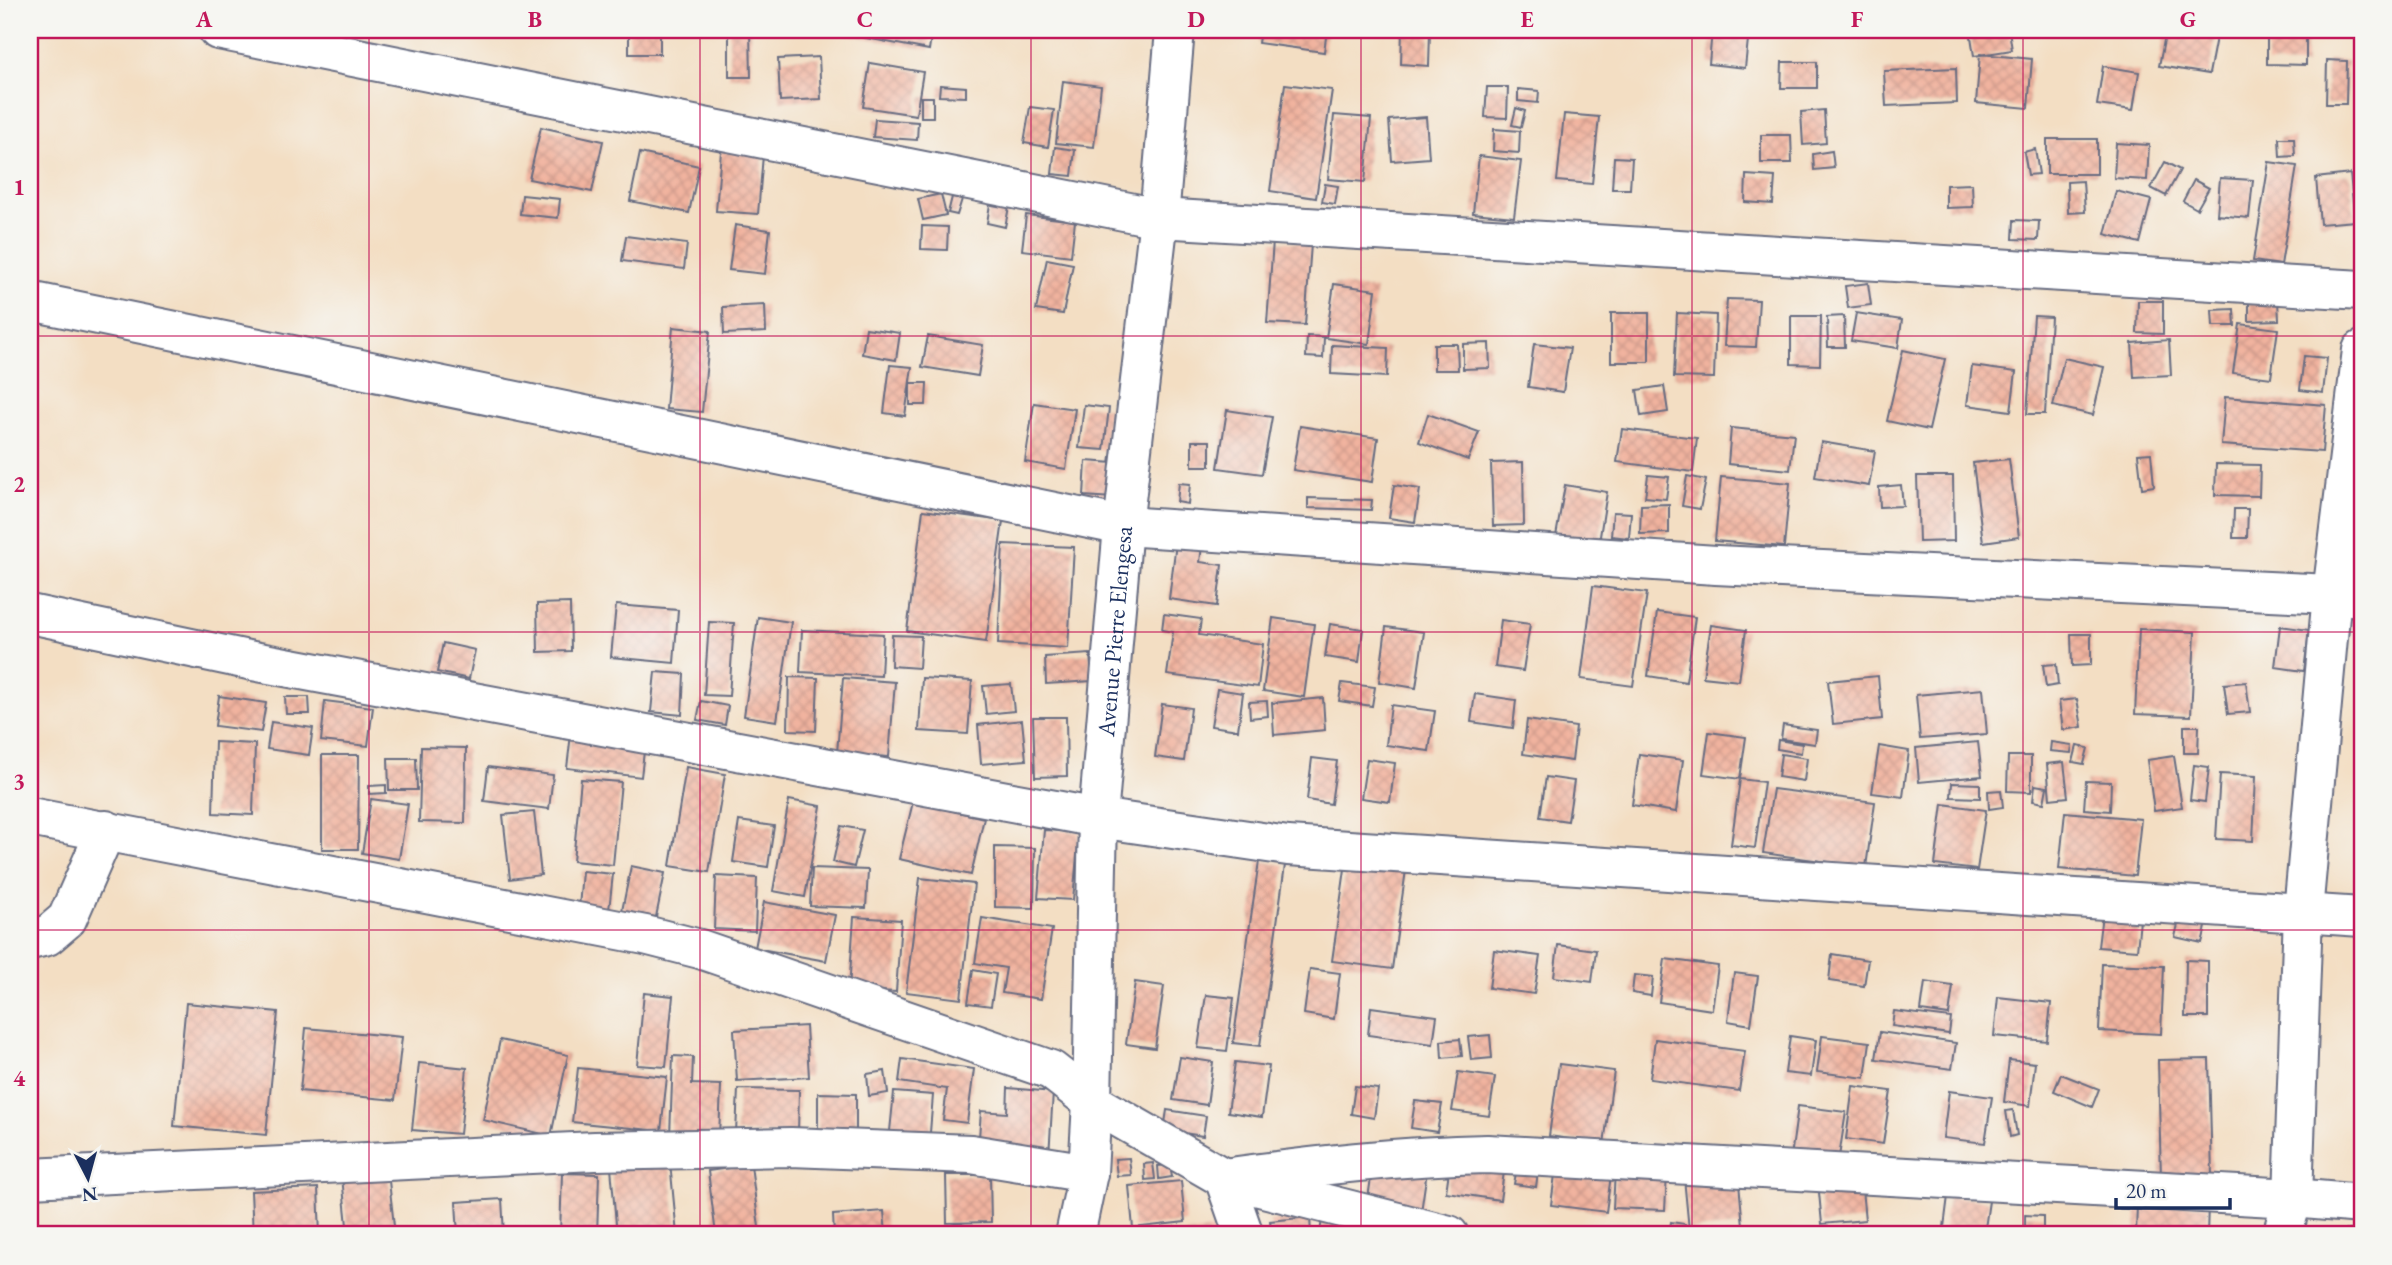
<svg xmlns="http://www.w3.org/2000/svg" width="2392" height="1265" viewBox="0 0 2392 1265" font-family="'EB Garamond',serif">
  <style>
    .building { fill: url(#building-cross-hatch) }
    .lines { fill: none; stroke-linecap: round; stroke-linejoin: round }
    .minor-casing { stroke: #676c81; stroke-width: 42 }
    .minor { stroke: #fff; stroke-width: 38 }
    .grid { fill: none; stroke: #c2185b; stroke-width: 2; stroke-opacity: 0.55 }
    .labels { text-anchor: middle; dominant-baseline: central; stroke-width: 7; stroke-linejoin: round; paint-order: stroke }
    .street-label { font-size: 24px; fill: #1b2f5e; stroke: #f6f6f2 }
    .neatline { fill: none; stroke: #c2185b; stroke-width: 2.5 }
    .grid-label { font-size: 23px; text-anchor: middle; font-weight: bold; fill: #c2185b }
  </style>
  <defs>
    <pattern id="building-cross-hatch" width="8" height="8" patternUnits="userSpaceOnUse" patternTransform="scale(1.75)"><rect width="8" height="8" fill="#f1b39f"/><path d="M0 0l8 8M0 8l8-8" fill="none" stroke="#ce9a8b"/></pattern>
  </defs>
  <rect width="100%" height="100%" fill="#f6f6f2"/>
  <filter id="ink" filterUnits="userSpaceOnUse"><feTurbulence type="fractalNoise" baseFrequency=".0143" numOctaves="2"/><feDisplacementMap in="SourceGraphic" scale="14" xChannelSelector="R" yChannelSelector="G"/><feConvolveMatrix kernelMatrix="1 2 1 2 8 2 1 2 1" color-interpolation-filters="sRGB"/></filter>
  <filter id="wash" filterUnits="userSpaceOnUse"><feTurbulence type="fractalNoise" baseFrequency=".00686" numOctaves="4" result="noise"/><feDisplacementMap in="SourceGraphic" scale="28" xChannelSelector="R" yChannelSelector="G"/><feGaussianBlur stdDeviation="1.57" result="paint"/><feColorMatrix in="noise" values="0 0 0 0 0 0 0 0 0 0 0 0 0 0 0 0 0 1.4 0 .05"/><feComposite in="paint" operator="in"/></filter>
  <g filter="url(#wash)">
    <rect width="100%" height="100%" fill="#f3dec3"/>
    <g id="blocks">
      <!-- building -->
      <path class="building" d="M629 30H660V54H629Z
        M729 30H750L751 77H729Z
        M845 30H932L929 50 845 34Z
        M1260 30H1327L1324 52 1258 43Z
        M1402 30 1430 31 1429 66 1401 64Z
        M1712 30H1749L1745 68 1709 64Z
        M1970 30H2009L2012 50 1974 56Z
        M2166 30H2204L2217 32 2209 74 2159 66Z
        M2267 30H2306V65L2267 64Z
        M1980 54 2032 59 2028 108 1976 103Z
        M819 57 821 99 780 101 778 59Z
        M2327 60 2347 61 2346 104H2326Z
        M1782 62H1817V88H1781Z
        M870 63 923 72 916 115 863 107Z
        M2103 66 2139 72 2133 110 2097 105Z
        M1956 68 1957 103 1886 106 1884 71Z
        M1063 81 1101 86 1094 147 1056 143Z
        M2362 82V115H2359L2354 84Z
        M1285 84 1332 90 1316 198 1270 191Z
        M940 85 966 87V97L939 96Z
        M1487 87H1508L1507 118 1485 117Z
        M1518 89 1539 91 1538 103 1518 101Z
        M921 97H933V117H921Z
        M1030 107 1054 110 1048 147 1024 143Z
        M1516 108 1525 111 1521 127 1512 125Z
        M1824 110 1826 143 1803 145 1801 112Z
        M1564 114 1599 117 1592 184 1557 181Z
        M1334 115 1371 118 1365 182 1328 179Z
        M1426 117 1429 158 1392 161 1389 120Z
        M875 119 918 122 917 140 873 137Z
        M541 127 603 141 592 192 529 179Z
        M1494 129 1520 131 1519 153 1493 151Z
        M1761 135H1791L1792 163H1761Z
        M2279 138H2294L2295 156 2280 157Z
        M2047 139H2097V174H2047Z
        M2116 143 2149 145 2147 180 2114 178Z
        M1055 147 1075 150 1072 176 1052 174Z
        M2035 149 2039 174 2028 175 2024 152Z
        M721 151 763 155 758 214 716 211Z
        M1832 151 1834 168 1814 170 1813 154Z
        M640 153 699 166 689 213 630 201Z
        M1479 156 1521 161 1514 217 1473 213Z
        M1614 157 1632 158 1630 189H1612Z
        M2165 162 2180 170 2166 196 2151 188Z
        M2269 162 2297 166 2281 265 2253 261Z
        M2350 174 2355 221 2320 224 2316 178Z
        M1746 175 1775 177 1773 204 1745 202Z
        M2220 178 2253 180 2249 218 2217 215Z
        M2194 180 2209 188 2197 209 2183 201Z
        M2083 181 2085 212 2068 213 2067 182Z
        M1325 184 1338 186 1335 204 1322 202Z
        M1972 184 1973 207 1946 208V185Z
        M2116 191 2151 200 2140 243 2105 234Z
        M941 194 946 215 923 220 918 199Z
        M522 195 560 199 558 218 520 214Z
        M952 197 962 199 957 215 948 213Z
        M990 204 1009 207 1005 227 987 223Z
        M1026 215 1075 221 1071 256 1022 250Z
        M2014 220 2039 221 2038 240 2013 239Z
        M735 225 770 230 765 274 729 270Z
        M922 226 948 227 947 250 921 249Z
        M626 236 687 244 684 269 622 261Z
        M1273 241 1311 244 1305 325 1267 323Z
        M1047 259 1073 264 1063 314 1036 310Z
        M1868 283 1871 305 1848 308 1845 286Z
        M1334 284 1376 290 1369 344 1326 338Z
        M1727 299 1759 300 1756 347 1724 346Z
        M2138 301H2163V334L2137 333Z
        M2278 301 2279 320 2249 321V303Z
        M765 305 766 332 724 334 723 307Z
        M2234 309 2235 326H2213L2212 310Z
        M1611 313H1649V362H1611Z
        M1677 313 1716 315 1714 378 1674 377Z
        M1856 313 1902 320 1898 348 1851 341Z
        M1791 316H1821L1820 365 1791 364Z
        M1844 316 1845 347H1828L1827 317Z
        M2034 316 2051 317 2045 414H2027Z
        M2240 324 2278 329 2271 378 2233 373Z
        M673 327 710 331 702 412 666 409Z
        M866 328 900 333 896 360 862 354Z
        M928 336 983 345 978 376 922 367Z
        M1307 336 1324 337 1323 358 1306 357Z
        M2169 340 2171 375 2134 377 2132 343Z
        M1489 343 1490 368 1463 369V344Z
        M1434 344H1457L1458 370H1434Z
        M1534 344 1570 348 1563 392 1528 387Z
        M1332 345 1388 348 1387 377 1331 374Z
        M1903 350 1945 359 1929 430 1887 421Z
        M2304 356 2327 358 2323 393 2300 390Z
        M2064 358 2104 367 2093 415 2053 406Z
        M890 365 912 367 905 416 884 413Z
        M1972 366 2016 372 2011 411 1967 405Z
        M910 383H927L926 405H910Z
        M1664 386 1668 412 1641 416 1637 390Z
        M2225 397 2326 405 2322 452 2221 445Z
        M1034 403 1075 409 1066 469 1025 462Z
        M1084 405 1109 408 1104 450 1079 448Z
        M1227 410 1272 417 1262 474 1218 468Z
        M1428 414 1479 432 1468 460 1419 442Z
        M1300 426 1378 438 1372 482 1293 470Z
        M1731 428 1794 434 1790 470 1728 464Z
        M1622 429 1697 438 1693 472 1617 462Z
        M1192 441H1210V466H1192Z
        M1821 442 1875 451 1869 486 1815 477Z
        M2151 453 2154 486 2142 488 2138 454Z
        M2009 459 2019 537 1983 542 1973 463Z
        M1086 461 1114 463 1113 498 1084 496Z
        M1523 462 1524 525 1493 526 1491 463Z
        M2216 464 2260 465 2259 496 2215 495Z
        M1648 475 1669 477 1666 499 1645 497Z
        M1687 476 1706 480 1700 509 1682 506Z
        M1917 476H1953L1954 541 1919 542Z
        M1721 477 1790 483 1784 547 1715 541Z
        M1179 483 1190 484 1188 504 1177 502Z
        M1394 485 1420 489 1415 522 1389 518Z
        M1565 485 1607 492 1598 549 1555 542Z
        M1901 485 1903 506 1880 507 1879 487Z
        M1308 498 1372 500 1371 510 1308 508Z
        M1669 504V533L1640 534 1641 505Z
        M2234 509H2248L2247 538H2233Z
        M923 510 1003 521 986 642 907 631Z
        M1613 512 1631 513 1629 538 1611 536Z
        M1177 535 1203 538 1200 562 1222 565 1217 606 1169 599Z
        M1003 544 1074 547 1068 648 998 644Z
        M1593 586 1647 593 1633 686 1581 679Z
        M570 603 571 651 538 652 537 604Z
        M616 605 678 610 674 663 611 657Z
        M1657 612 1695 617 1686 682 1648 676Z
        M1164 614 1201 619 1199 635 1263 644 1258 687 1167 675 1173 632 1162 630Z
        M758 617 791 622 777 721 744 716Z
        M1273 618 1314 624 1304 697 1263 691Z
        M1501 620 1530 624 1523 671 1495 667Z
        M709 622 734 623 729 696 704 695Z
        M1330 624 1363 629 1359 662 1325 657Z
        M1711 625 1746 630 1739 681 1703 677Z
        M2280 626 2309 630 2304 671 2275 667Z
        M1386 627 1424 632 1416 688 1379 682Z
        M2139 629 2195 632 2191 716 2135 714Z
        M802 630 883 634 881 676 800 672Z
        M2071 634H2091V665L2072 666Z
        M892 635 921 636 919 668 891 666Z
        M443 643 475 650 469 679 437 672Z
        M1090 654 1092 681 1046 684 1045 657Z
        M2056 664 2058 685 2046 687 2043 665Z
        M655 672 684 674 682 715 651 712Z
        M1878 676 1882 719 1833 724 1828 681Z
        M789 677 818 678 816 731 788 730Z
        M843 678 895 682 889 757 837 753Z
        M922 678 972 681 968 734 919 731Z
        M2246 682 2250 712 2228 714 2224 684Z
        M1342 683 1375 687 1372 706 1339 701Z
        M1011 684 1014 711 986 714 983 686Z
        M1217 689 1243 693 1238 730 1211 726Z
        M1983 689 1987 734 1920 739 1916 695Z
        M1475 694 1516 700 1513 728 1471 722Z
        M219 696 266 703 261 732 215 726Z
        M285 697H309L310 714H286Z
        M1323 698 1325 730 1274 735 1272 703Z
        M2077 699 2082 727 2063 730 2059 701Z
        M325 701 373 707 368 746 321 741Z
        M701 701 728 706 725 725 697 720Z
        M1267 701 1268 716 1250 718 1249 702Z
        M1162 704 1191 708 1184 761 1155 757Z
        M1391 705 1435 711 1429 751 1386 745Z
        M573 717 647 726 641 777 567 768Z
        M1033 717H1066L1067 776 1035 777Z
        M1022 720 1026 760 981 764 978 725Z
        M1527 720 1576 727 1572 761 1523 754Z
        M271 722 313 728 309 755 267 749Z
        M1783 725 1817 730 1815 744 1781 739Z
        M2184 726H2199L2198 753H2184Z
        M1709 732 1746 737 1740 779 1703 774Z
        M1778 740 1802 744 1801 753 1777 749Z
        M215 742 255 744 253 815 213 813Z
        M1978 742 1982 776 1919 782 1916 748Z
        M2051 742 2072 745 2071 753 2050 751Z
        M1879 746 1909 751 1903 797 1872 793Z
        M2077 746 2088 748 2084 764 2073 762Z
        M421 747 466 748 465 823 419 822Z
        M1639 754 1683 760 1676 812 1632 805Z
        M1781 754 1807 758 1804 781 1778 777Z
        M322 755H359L358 849H322Z
        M2008 756H2031V792L2007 791Z
        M2174 756 2182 807 2154 811 2147 760Z
        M388 758H416L417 790H389Z
        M1312 758 1337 761 1331 804 1307 800Z
        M1367 759 1395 763 1390 802 1361 798Z
        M2064 762 2068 797 2050 799 2047 764Z
        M2194 765 2209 767 2205 802 2190 800Z
        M488 767 553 775 549 809 484 801Z
        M686 767 725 774 709 872 670 866Z
        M2220 774 2256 776 2253 841 2216 839Z
        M1546 777 1574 781 1568 821 1540 817Z
        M581 779 621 782 613 865 573 861Z
        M1740 779 1764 782 1755 848 1731 845Z
        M2086 781 2111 782 2110 811 2084 809Z
        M1952 783 1980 784V798L1951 797Z
        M386 785V793L369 794V786Z
        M2035 785 2047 787 2044 803 2033 801Z
        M1773 789 1875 802 1866 867 1763 853Z
        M2001 790 2003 807 1989 809 1988 791Z
        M371 799 408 804 399 859 362 853Z
        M789 800 821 806 805 897 773 891Z
        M913 802 984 818 971 875 899 859Z
        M1943 804 1986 810 1977 870 1935 865Z
        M534 812 541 875 510 879 503 815Z
        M2065 812 2141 819 2135 876 2059 869Z
        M739 821 774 826 768 867 733 862Z
        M841 826 863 830 854 867 833 862Z
        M1044 830 1079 832 1073 900 1038 898Z
        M995 847 1035 848 1034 908 995 907Z
        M1259 861 1285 865 1260 1046 1233 1043Z
        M1346 862 1406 870 1392 969 1332 961Z
        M631 866 665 873 656 917 622 911Z
        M812 868 868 870 866 908 810 906Z
        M582 871 613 874 609 910 579 908Z
        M716 876 757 878 755 931 714 929Z
        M920 878 974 884 961 999 906 992Z
        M764 902 835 915 826 961 755 948Z
        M2103 906 2141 910 2137 950 2098 947Z
        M2182 908 2209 915 2202 943 2175 937Z
        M854 917 901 920 896 992 849 989Z
        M982 918 1052 929 1041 999 1002 993 1006 968 975 963Z
        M1558 945 1596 950 1592 982 1554 977Z
        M1494 950 1540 956 1534 994 1489 988Z
        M1832 954 1868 960 1864 986 1829 981Z
        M1665 959 1718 966 1712 1010 1659 1002Z
        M2186 960 2208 961V1017H2185Z
        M2102 964 2164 966 2161 1034 2099 1031Z
        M1310 969 1340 973 1334 1019 1304 1014Z
        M973 970 996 974 991 1006 968 1003Z
        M1734 973 1758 976 1751 1025 1728 1021Z
        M1634 975 1653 977 1651 996 1632 993Z
        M1135 982 1164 986 1155 1048 1126 1044Z
        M1925 982 1953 986 1949 1015 1921 1011Z
        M644 993 673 996 666 1067 637 1065Z
        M1206 995 1234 998 1227 1051 1198 1048Z
        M1998 997 2051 1003 2047 1041 1994 1036Z
        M186 1003 278 1012 266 1135 174 1126Z
        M1371 1007 1437 1016 1433 1044 1368 1035Z
        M1894 1011 1951 1018 1949 1034 1892 1026Z
        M806 1026 809 1077 737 1081 734 1030Z
        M306 1028 402 1037 395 1100 300 1091Z
        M1880 1032 1956 1043 1952 1069 1876 1059Z
        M1490 1035 1492 1058 1471 1060 1468 1037Z
        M1790 1036 1816 1040 1811 1076 1785 1073Z
        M1822 1036 1870 1042 1865 1078 1817 1072Z
        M1460 1039 1462 1056 1442 1058 1441 1041Z
        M1655 1039 1745 1051 1739 1091 1650 1079Z
        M500 1040 568 1055 551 1136 483 1120Z
        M673 1056 693 1057 692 1084 721 1085 719 1138 670 1136Z
        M1180 1057 1213 1062 1207 1105 1173 1100Z
        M902 1059 974 1069 967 1123 943 1120 947 1089 899 1082Z
        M2209 1059 2212 1177 2161 1178 2158 1060Z
        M2009 1060 2035 1063 2030 1106 2004 1102Z
        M1235 1062 1269 1066 1262 1117 1228 1112Z
        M419 1063 467 1068 460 1134 412 1130Z
        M1559 1064 1614 1071 1604 1144 1549 1136Z
        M578 1068 667 1077 661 1131 572 1122Z
        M885 1071 888 1093 869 1096 867 1074Z
        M1458 1072 1495 1077 1489 1116 1452 1111Z
        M2061 1074 2099 1089 2092 1107 2054 1091Z
        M1355 1086 1378 1089 1374 1118 1351 1114Z
        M1853 1086 1891 1091 1883 1144 1846 1139Z
        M1008 1088 1053 1092 1049 1156 978 1151 981 1111 1007 1113Z
        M738 1089 799 1090 798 1134 736 1133Z
        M1949 1091 1992 1097 1985 1143 1943 1138Z
        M894 1092 933 1095 929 1145 889 1141Z
        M818 1093 856 1094V1136L818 1135Z
        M1415 1101 1442 1104 1437 1132 1411 1128Z
        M1798 1106 1846 1112 1838 1163 1791 1157Z
        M1167 1110 1206 1116 1203 1136 1164 1130Z
        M2013 1110 2017 1135 2010 1137 2006 1111Z
        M1129 1158 1131 1175 1117 1176 1115 1159Z
        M670 1162 677 1235H617L611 1168Z
        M1153 1163 1155 1179 1145 1180 1144 1164Z
        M1373 1164 1427 1171 1420 1219 1366 1212Z
        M1450 1164 1504 1172 1500 1200 1446 1192Z
        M751 1165 760 1235H716L708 1171Z
        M1170 1165 1172 1177 1159 1179 1158 1166Z
        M1556 1167 1611 1175 1606 1212 1551 1205Z
        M1517 1168 1538 1171 1536 1187 1514 1184Z
        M1615 1171 1667 1174 1665 1210 1613 1208Z
        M388 1172 395 1235H348L342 1177Z
        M562 1173 599 1174 597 1235H560Z
        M1738 1173 1743 1226 1689 1230 1684 1178Z
        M946 1175H990L991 1222 947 1223Z
        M1861 1179 1865 1220 1822 1224 1818 1182Z
        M1181 1181 1185 1222 1133 1228 1129 1186Z
        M318 1188 320 1235H253L251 1191Z
        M1948 1196 1989 1201 1984 1235H1943Z
        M502 1199 504 1235H458L456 1202Z
        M2137 1204 2208 1205 2207 1235H2136Z
        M884 1211 886 1235H834L833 1215Z
        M2025 1215 2043 1216V1235H2025Z
        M1310 1217 1311 1235H1272L1270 1221Z
        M1322 1217 1353 1221 1351 1235H1320Z
        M1671 1222 1685 1224 1684 1235H1669Z
        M1235 1228 1236 1235H1185V1233Z
        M2310 1230H2362V1235H2310Z"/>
    </g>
  </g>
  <g filter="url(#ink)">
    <use href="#blocks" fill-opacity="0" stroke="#676c81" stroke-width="2"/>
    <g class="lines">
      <!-- minor casing -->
      <g class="minor-casing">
        <g id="minor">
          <path d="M218 30 1159 218 2362 290"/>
          <path d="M30 301 1123 526 1716 565 2332 594 2362 597"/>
          <path d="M30 614 253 661 1098 818 1288 846 2362 917"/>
          <path d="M30 817 645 935 700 949 1051 1070 1092 1102 1224 1178 1449 1235"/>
          <path d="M30 940 47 936 67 919 106 830"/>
          <path d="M30 1178 595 1151 791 1147 971 1154 1088 1173"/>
          <path id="s1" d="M1075 1235 1088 1173 1092 1102 1098 818 1123 526 1159 218 1175 30"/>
          <path d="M1244 1235 1224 1178C1312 1166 1398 1156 1487 1154L2293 1198 2362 1204"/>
          <path d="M2282 1235 2293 1198 2303 912 2332 594 2362 350"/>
        </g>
      </g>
      <!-- minor -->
      <use href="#minor" class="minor"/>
    </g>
  </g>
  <!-- grid -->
  <path class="grid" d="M369 30V1235M700 30V1235M1031 30V1235M1361 30V1235M1692 30V1235M2023 30V1235M30 336H2362M30 632H2362M30 930H2362"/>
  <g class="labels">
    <!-- street labels -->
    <g class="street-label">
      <text stroke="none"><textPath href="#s1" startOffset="606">Avenue Pierre Elengesa</textPath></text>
    </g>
  </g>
  <!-- margin -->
  <rect width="2392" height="1265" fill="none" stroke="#f6f6f2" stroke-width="77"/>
  <!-- north arrow -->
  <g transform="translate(88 1178) rotate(174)" stroke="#f6f6f2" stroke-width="5" paint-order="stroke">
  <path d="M0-5L12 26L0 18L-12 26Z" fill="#1b2f5e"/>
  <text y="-10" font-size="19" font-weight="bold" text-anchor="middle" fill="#1b2f5e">N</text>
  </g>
  <!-- scale -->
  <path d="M2116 1198v10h114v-10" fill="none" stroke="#1b2f5e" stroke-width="3.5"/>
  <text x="2126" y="1198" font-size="21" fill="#1b2f5e" stroke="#f6f6f2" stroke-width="5" paint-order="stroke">20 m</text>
  <rect x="38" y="38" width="2316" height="1188" class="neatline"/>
  <g class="grid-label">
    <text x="204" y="27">A</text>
    <text x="535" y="27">B</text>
    <text x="865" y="27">C</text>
    <text x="1196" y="27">D</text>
    <text x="1527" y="27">E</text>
    <text x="1857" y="27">F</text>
    <text x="2188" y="27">G</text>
    <text x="19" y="195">1</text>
    <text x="19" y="492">2</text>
    <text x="19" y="789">3</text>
    <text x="19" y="1086">4</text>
  </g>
</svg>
